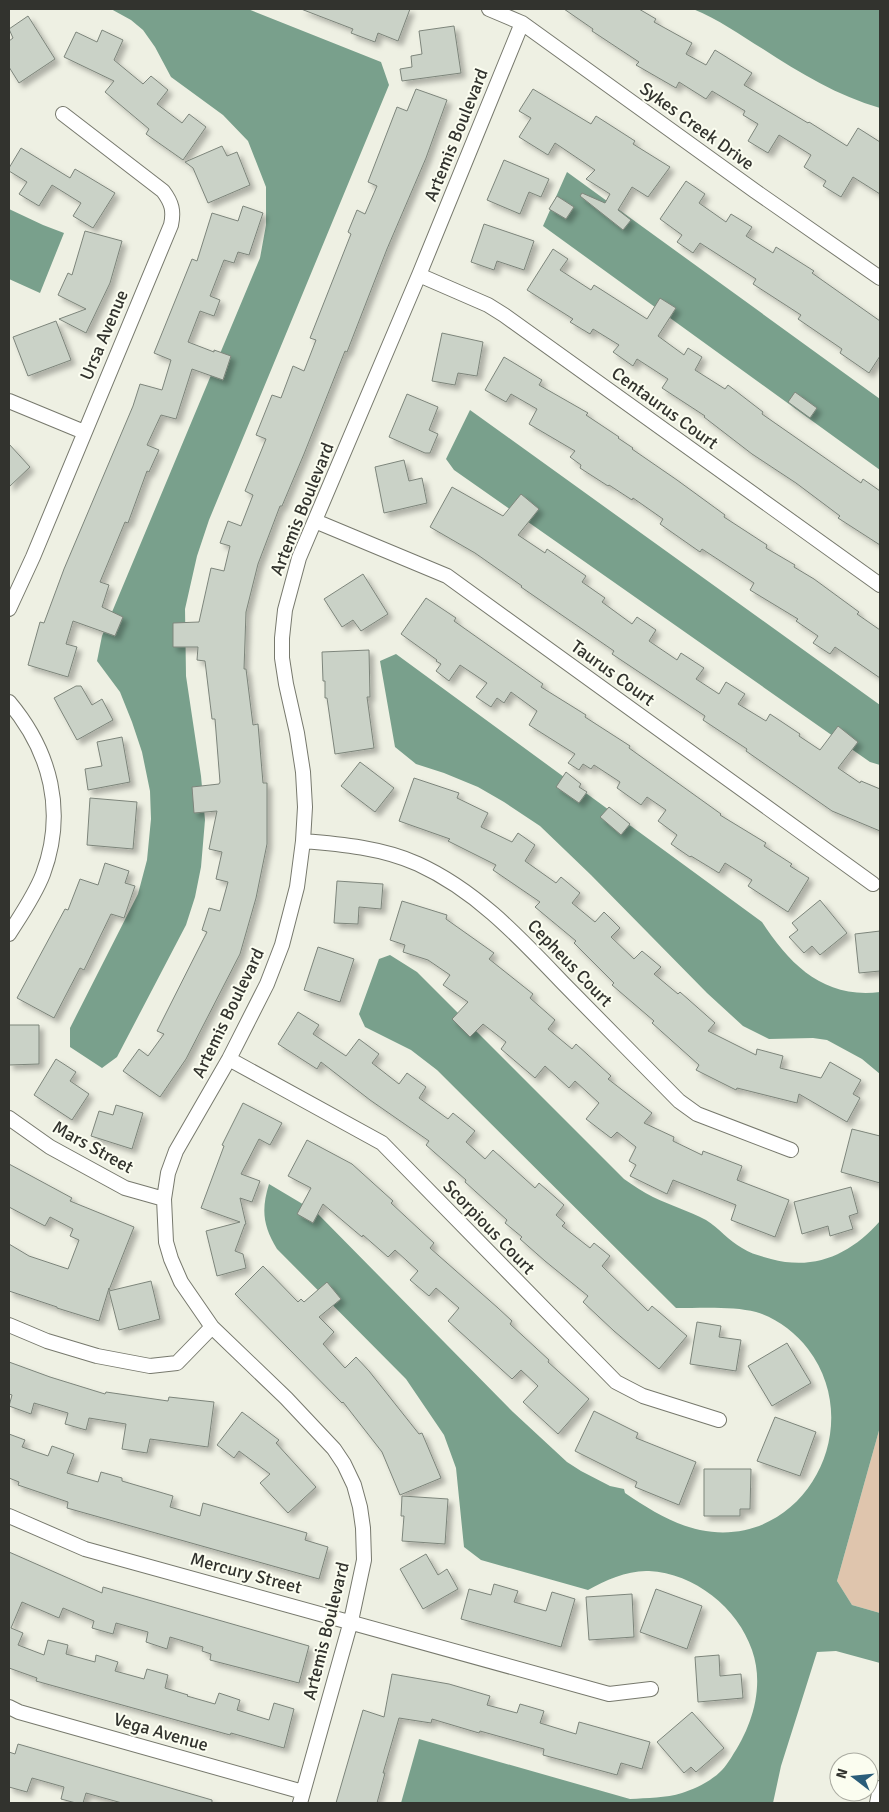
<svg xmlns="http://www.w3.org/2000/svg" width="889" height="1812" viewBox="0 0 889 1812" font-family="Signika,sans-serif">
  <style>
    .green { fill: #dfc5ad }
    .water { fill: #79a08c }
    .building { fill: #cad2c7; stroke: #7d857b; filter: url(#shadow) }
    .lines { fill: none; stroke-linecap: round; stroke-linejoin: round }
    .street-casing { stroke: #77796d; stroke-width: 16 }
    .street { stroke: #fff; stroke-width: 14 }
    .labels { text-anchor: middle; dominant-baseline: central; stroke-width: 4; stroke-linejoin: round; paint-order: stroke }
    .street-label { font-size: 18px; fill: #32332e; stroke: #fbfdf0 }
  </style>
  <defs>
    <filter id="shadow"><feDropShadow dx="4.5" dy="4.5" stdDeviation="2.5" flood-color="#0004"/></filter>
  </defs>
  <rect width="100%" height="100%" fill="#eef0e3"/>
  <!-- green -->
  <path class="green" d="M880 1427V1613L852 1605 837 1581Z"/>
  <!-- water -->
  <path class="water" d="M111 9H248L381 62 389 85 209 520 197 556 185 609 186 676 201 776 205 820 201 867 195 897 186 925 117 1057 102 1068 70 1047V1028L138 894 147 860 151 819 150 791 142 752 132 722 120 692 97 661 102 636 260 258 266 225V187L248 141 223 115 171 77 155 47 143 30 131 20Z
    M693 9H880V108C838 96 800 73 763 49 740 35 718 19 693 9Z
    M567 172 880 399V470L543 226Z
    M9 209 43 225 64 233 40 293 9 279Z
    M470 410 880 705V765L870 762 454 470 446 459Z
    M396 654 762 922C790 965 824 999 880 992V1074L862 1059 827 1040 813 1038 769 1039 743 1026 707 993 591 875 540 826 504 802 478 787 444 773 416 764 395 747 380 661Z
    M390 955 417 972 624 1179C633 1185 643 1192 653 1197 670 1205 689 1211 706 1220 719 1228 729 1241 742 1248 751 1254 761 1256 771 1259 815 1271 851 1254 880 1221V1427L837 1581 852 1605 880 1613V1663L836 1651 817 1652 781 1766 773 1803H487L480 1802 401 1803 419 1739 630 1799C647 1798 666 1798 682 1793 695 1789 713 1780 722 1770 725 1767 728 1762 731 1758 752 1727 765 1687 752 1650 738 1608 694 1573 649 1571 628 1570 606 1580 588 1590L481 1560 464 1547 456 1468 444 1435 406 1379 277 1249C263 1226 261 1210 269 1184L316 1212 513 1412 567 1462 581 1471 610 1486 624 1489 625 1493C649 1509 672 1524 700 1530 802 1551 869 1429 808 1349 795 1332 776 1318 756 1312 734 1306 700 1308 676 1308L437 1070 411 1050 365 1027 359 1014 379 959Z"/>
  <!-- building -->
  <path class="building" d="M301 9H410L398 41 378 33 375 42 351 33 353 29Z
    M564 9H639L656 19 654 22 692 43 686 54 706 65 715 50 752 73 744 85 808 123 809 122 847 146 858 128 880 142V194L853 177 841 197 823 186 826 181 804 167 811 155 779 135 768 153 748 141 758 124 743 115 745 111 712 91 706 99 679 82 676 88 636 65 639 62 592 31 593 29Z
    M28 16 55 59 19 83 9 67V41L13 38 9 29Z
    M454 26 461 73 402 81 400 69 412 67 411 56 422 54 419 31Z
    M102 30 123 40 114 60 143 84 151 76 168 90 157 104 182 123 189 114 206 127 183 160 146 134 149 129 105 92 114 81 64 57 76 32 97 42Z
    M416 89 447 100 426 158 387 249 347 352 345 351 304 454 282 506H280L258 564 246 612 244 669H246L253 725 258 724 263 783H267V844L256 898 240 954 186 1059 160 1097 123 1071 139 1049 148 1056 164 1034 157 1031 207 932 202 930 209 908 220 911 228 882 216 879 222 852 209 849 217 811 194 813 192 787 219 784 220 782 215 719H212L205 661 197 660 198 647H173V623L199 622 211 568 224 571 230 546 220 543 228 521 241 526 253 495 245 491 266 439 256 435 272 395 281 398 293 366 304 371 316 340 310 338 351 234 348 232 357 210 365 214 377 186 368 182 397 107 407 111Z
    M533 89 591 124 596 116 635 141 633 144 670 167 648 197 632 187 618 210 631 220 623 230 580 196 582 193 605 203 610 194 586 179 595 170 555 143 548 155 519 137 531 118 519 111Z
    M222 146 227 156 237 152 250 185 208 203 193 168 185 162Z
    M21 148 70 178 75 169 115 193 93 228 73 216 81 203 52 185 39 206 19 194 27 182 9 171V168Z
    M504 160 549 179 541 197 529 192 520 214 487 200Z
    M686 181 705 194 699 203 726 222 731 214 752 227 746 236 773 253 776 247 814 271 812 273 880 321V356L869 373 840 353 842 349 798 319 801 315 753 284 756 279 700 243 693 253 677 242 682 235 660 219Z
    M557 196 574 207 566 219 549 209Z
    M243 206 263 213 249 255 238 252 234 263 224 260 210 296 220 300 214 316 200 311 188 342 214 352V350L231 356 223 380 192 369 176 419 161 415 147 445 159 450 149 472 147 471 128 523 125 522 100 582 109 585 102 607 123 617 115 636 73 621 66 644 77 647 68 677 28 665 40 622 44 623 64 569 133 406 140 384 162 390 171 360 154 353 192 259 197 261 212 213 238 221Z
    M484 224 534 241 524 270 497 261 494 270 471 262Z
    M85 231 122 241 110 283 86 333 59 319 86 309 58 295 68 273 72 275Z
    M553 249 568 259 560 270 591 290 594 285 647 319 660 298 676 308 658 336 684 355 688 348 702 357 695 370 725 389 728 385 763 412 762 414 861 483 863 479 880 491V545L838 518 840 516 796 483 752 454 704 417 705 416 662 388 668 379 637 359 633 366 613 352 619 345 593 329 590 334 570 322 573 319 527 290Z
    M56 321 71 360 28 376 13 337Z
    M442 333 483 342 477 376 458 373 455 385 432 381Z
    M504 357 542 380 539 385 588 413 586 415 619 437 618 438 633 448 632 449 677 480 725 515 724 517 767 545 766 548 795 565 794 567 814 579 859 612 857 614 880 630V678L835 647 830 654 813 643 818 636 796 621 798 619 750 590 754 583 702 549 700 552 660 524 663 519 633 498 632 500 609 485 608 486 580 468 581 465 570 457 575 451 529 424 537 409 511 394 506 402 485 390Z
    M795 392 817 408 810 418 788 402Z
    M407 394 438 407 429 430 438 434 430 453H425L389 437Z
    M9 444 30 467 9 487Z
    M404 460 409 481 422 478 427 503 384 513 375 467Z
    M452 487 503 516 521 494 539 509 518 535 545 553 547 549 586 576 582 582 605 598 602 602 632 624 637 617 656 630 649 641 677 660 681 653 704 668 696 679 719 694 726 682 745 694 738 704 766 721 770 714 800 734 799 736 820 750 838 726 858 742 838 768 860 783 861 781 880 789V831L832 811 746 751 747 749 703 720 705 716 612 654 614 651 521 587 522 586 475 553 430 527Z
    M363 574 388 614 361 631 353 620 342 627 324 599Z
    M426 598 456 618 454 621 543 684 541 687 586 715 585 717 630 746 629 748 721 814 720 815 766 843 764 846 792 864 790 866 809 878 788 912 748 886 752 880 725 863 719 873 691 856 690 857 671 844 677 835 658 821 666 810 647 797 641 805 617 788 620 782 594 765 591 769 583 764 579 770 568 763 575 754 529 725 537 711 511 692 504 703 497 698 491 707 476 697 487 683 460 665 449 681 436 671 441 664 436 661 437 660 401 634Z
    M369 650 370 697H367L374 748 335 754 327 698H325V681H323L322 652Z
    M76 686H81L92 705 102 699 113 720 77 740 54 698Z
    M122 737 130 782 88 790 85 769 102 766 97 742Z
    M360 762 394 788 375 812 341 786Z
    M566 772 581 784 579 787 587 792 579 803 556 787Z
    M414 778 459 793 457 798 488 813 481 827 512 842 518 833 535 845 525 861 556 883 561 877 580 893 572 903 595 922 604 912 620 928 611 937 634 959 642 951 661 967 654 974 678 994 680 992 715 1023 708 1031 756 1055 757 1049 783 1056 780 1068 821 1078 830 1062 861 1080 853 1094 860 1098 847 1122 799 1094 797 1103 737 1088 736 1090 696 1070 699 1065 652 1023 654 1021 612 985 614 983 574 943 576 941 535 907 540 902 493 870 496 865 448 841 450 839 399 821Z
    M90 798 137 802 133 849 87 845Z
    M609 807 630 824 621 835 600 817Z
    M105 863 129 871 125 883 135 886 124 918 111 914 84 970 80 968 54 1018 17 998 65 909 68 910 80 879 98 885Z
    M337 881 383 884 381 909 359 907 358 924 334 923Z
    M820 900 847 933 820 955 812 946 804 953 789 937 798 930 792 923Z
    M402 901 447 915 446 919 494 953 489 959 533 994 530 998 555 1020 548 1029 572 1049 576 1044 611 1076 608 1079 652 1113 644 1123 674 1137 673 1141 702 1155 703 1151 742 1166 737 1180 789 1200 775 1237 731 1220 736 1205 673 1180 667 1194 630 1176 636 1165 629 1161 636 1147 617 1132 611 1138 586 1119 599 1103 575 1081 569 1088 545 1066 535 1078 501 1049 506 1042 483 1024 470 1037 452 1019 468 1002 443 985 450 975 428 960 403 952 405 945 390 940Z
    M880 931V971L859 973 855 934Z
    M318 947 354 959 340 1002 304 990Z
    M298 1012 319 1025 313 1034 346 1056 359 1039 379 1054 372 1063 399 1084 407 1073 426 1087 419 1098 448 1119 453 1113 475 1131 466 1142 485 1159 493 1150 535 1188 539 1183 564 1205 556 1215 565 1223 562 1226 590 1248 594 1243 610 1256 602 1266 648 1311 652 1306 687 1336 659 1369 614 1331 583 1302 588 1296 545 1261 520 1239 522 1237 505 1223 507 1220 465 1182 466 1180 426 1145 429 1141 370 1100 321 1062 317 1069 278 1044Z
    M9 1025H39V1064L9 1065Z
    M56 1059 76 1072 70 1081 89 1094 72 1120 34 1095Z
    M243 1103 282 1123 270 1145 259 1139 241 1174 260 1181 252 1202 240 1198 246 1224H245L235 1251 243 1254 246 1268 217 1276 206 1231 240 1222 201 1208 224 1146 222 1145Z
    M116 1105 143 1113 132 1149 91 1136 99 1111 113 1115Z
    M852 1129 880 1136V1183L841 1172Z
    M307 1140 352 1164 393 1201 391 1203 434 1243 430 1248 498 1308 512 1321 510 1324 549 1360 548 1362 589 1399 558 1434 523 1402 538 1386 521 1370 512 1379 448 1321 459 1308 436 1288 429 1296 410 1280 418 1271 395 1250 388 1257 363 1235 362 1237 323 1204 313 1223 297 1214 311 1188 288 1176Z
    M9 1164 72 1198 70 1201 134 1227 109 1290V1288L99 1321 57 1308V1307L9 1291V1244L29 1256 68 1269 79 1240 70 1236 73 1229 50 1217 45 1226 9 1207Z
    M851 1187 858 1213 849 1216 853 1229 830 1236 828 1226 802 1234 794 1202Z
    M263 1266 298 1302 301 1299 304 1302 327 1282 341 1299 319 1317 334 1332 323 1344 345 1368 356 1357 369 1371 419 1434 422 1433 441 1478 400 1495 382 1452 343 1402 342 1403 235 1294Z
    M151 1281 160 1319 119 1330 109 1291Z
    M697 1322 721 1326 719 1337 741 1340 736 1371 690 1364Z
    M787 1343 811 1383 772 1406 748 1366Z
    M9 1362 50 1377 105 1394 106 1392 168 1401 169 1397 214 1402 208 1447 150 1439 147 1453 122 1449 126 1424 89 1418 86 1430 65 1424 68 1413 34 1403 31 1414 9 1406 12 1395 9 1394Z
    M594 1411 638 1433 636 1438 696 1462 679 1505 635 1487 637 1482 575 1451Z
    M242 1412 279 1440 276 1443 316 1487 288 1513 260 1483 270 1474 239 1451 234 1458 217 1445Z
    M775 1417 816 1432 800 1476 757 1461Z
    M9 1434 25 1440 22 1447 48 1456 52 1446 74 1454 67 1473 98 1482 101 1472 122 1478V1481L173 1496 170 1507 200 1516 203 1503 307 1533 305 1540 328 1547 319 1579 67 1508 68 1502 18 1485 19 1482 9 1478Z
    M704 1469H751L750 1509H740V1516H704Z
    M402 1496 448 1499 445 1544 402 1541 404 1516H401Z
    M9 1552 102 1593 103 1587 309 1646 299 1683 210 1660 211 1654 202 1651 203 1647 170 1637 167 1649 146 1642 148 1632 116 1623 113 1634 92 1628 94 1621 63 1608 59 1618 22 1602 11 1628 23 1633 18 1645 44 1655 48 1640 68 1645 66 1654 95 1662 96 1655 118 1662 115 1671 144 1679 147 1669 168 1675 165 1688 188 1695 187 1696 215 1704 219 1693 240 1700 237 1710 269 1720 274 1703 294 1709 284 1748 231 1733 230 1735 36 1681 37 1678 9 1668Z
    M426 1554 438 1575 447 1569 458 1589 423 1609 400 1569Z
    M494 1584 518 1591 514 1602 546 1611 552 1592 575 1599 561 1647 461 1619 469 1589 491 1595Z
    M656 1589 702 1606 687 1649 640 1632Z
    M632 1594 634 1637 589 1640 586 1597Z
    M719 1655 720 1676 741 1674 743 1698 698 1702 695 1657Z
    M392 1674 449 1684 490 1696 487 1705 517 1713 520 1704 544 1711 540 1723 576 1734 579 1722 650 1742 642 1769 621 1763 617 1775 543 1755 544 1749 480 1731 479 1733 432 1719 431 1723 399 1718 383 1773H385L377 1803H336L363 1710 384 1717Z
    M692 1712 724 1748 696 1772 691 1767 684 1773 657 1742Z
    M18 1744 212 1800V1803H122L86 1793 83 1803H76L61 1799 64 1787 32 1778 27 1792 9 1787V1752L15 1754Z"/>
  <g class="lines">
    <!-- street casing -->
    <g class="street-casing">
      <path id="street" d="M489 9 522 23 755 191 880 278
        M419 275 488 305 504 315 880 585
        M9 401 84 432
        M315 521 447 576 873 884
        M9 609 33 557 171 225C174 211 172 203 163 191L63 114
        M9 702C51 752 66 812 43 874 35 895 21 915 9 934
        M303 841C341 844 383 848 418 864 477 891 520 938 564 984 602 1023 641 1062 679 1101L697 1114 791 1150
        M229 1059 382 1143 616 1382 643 1396 719 1420
        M9 1118 50 1147 125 1188 164 1199
        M9 1325 47 1341 97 1356 150 1366 177 1363 212 1327
        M9 1516 85 1549 609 1694 651 1689
        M9 1707 19 1712 303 1792
        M300 1803 351 1621 364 1560 363 1528 360 1507 354 1485 344 1464 334 1449 286 1398 212 1327 181 1282 171 1259 166 1242 164 1199 168 1173 176 1151 229 1059 267 984 282 945 297 887 303 841 305 807 303 772 297 733 286 684 282 658V638L285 610 299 558 419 275 522 23
        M877 1803 880 1788"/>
    </g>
    <!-- street -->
    <use href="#street" class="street"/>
  </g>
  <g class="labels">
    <!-- street labels -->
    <g class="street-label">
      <text transform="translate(697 126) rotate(36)">Sykes Creek Drive</text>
      <text transform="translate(456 135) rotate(-68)">Artemis Boulevard</text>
      <text transform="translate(104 335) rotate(-67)">Ursa Avenue</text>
      <text transform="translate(665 408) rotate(36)">Centaurus Court</text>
      <text transform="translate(302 509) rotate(-68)">Artemis Boulevard</text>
      <text transform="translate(613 673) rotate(36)">Taurus Court</text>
      <text transform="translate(570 963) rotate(46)">Cepheus Court</text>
      <text transform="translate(228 1013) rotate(-64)">Artemis Boulevard</text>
      <text transform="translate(93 1147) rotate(29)">Mars Street</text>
      <text transform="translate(489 1227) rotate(46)">Scorpious Court</text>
      <text transform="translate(246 1573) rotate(15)">Mercury Street</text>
      <text transform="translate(326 1631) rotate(-76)">Artemis Boulevard</text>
      <text transform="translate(161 1732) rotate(16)">Vega Avenue</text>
    </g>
  </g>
  <!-- border -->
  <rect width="889" height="1812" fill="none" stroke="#32332e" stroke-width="20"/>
  <!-- north arrow -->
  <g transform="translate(854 1777) rotate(286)"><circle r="24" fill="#fbfdf0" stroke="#abaca2"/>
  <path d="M0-4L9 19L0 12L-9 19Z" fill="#2a5d7a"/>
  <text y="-8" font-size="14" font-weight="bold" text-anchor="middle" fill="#32332e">N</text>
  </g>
</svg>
